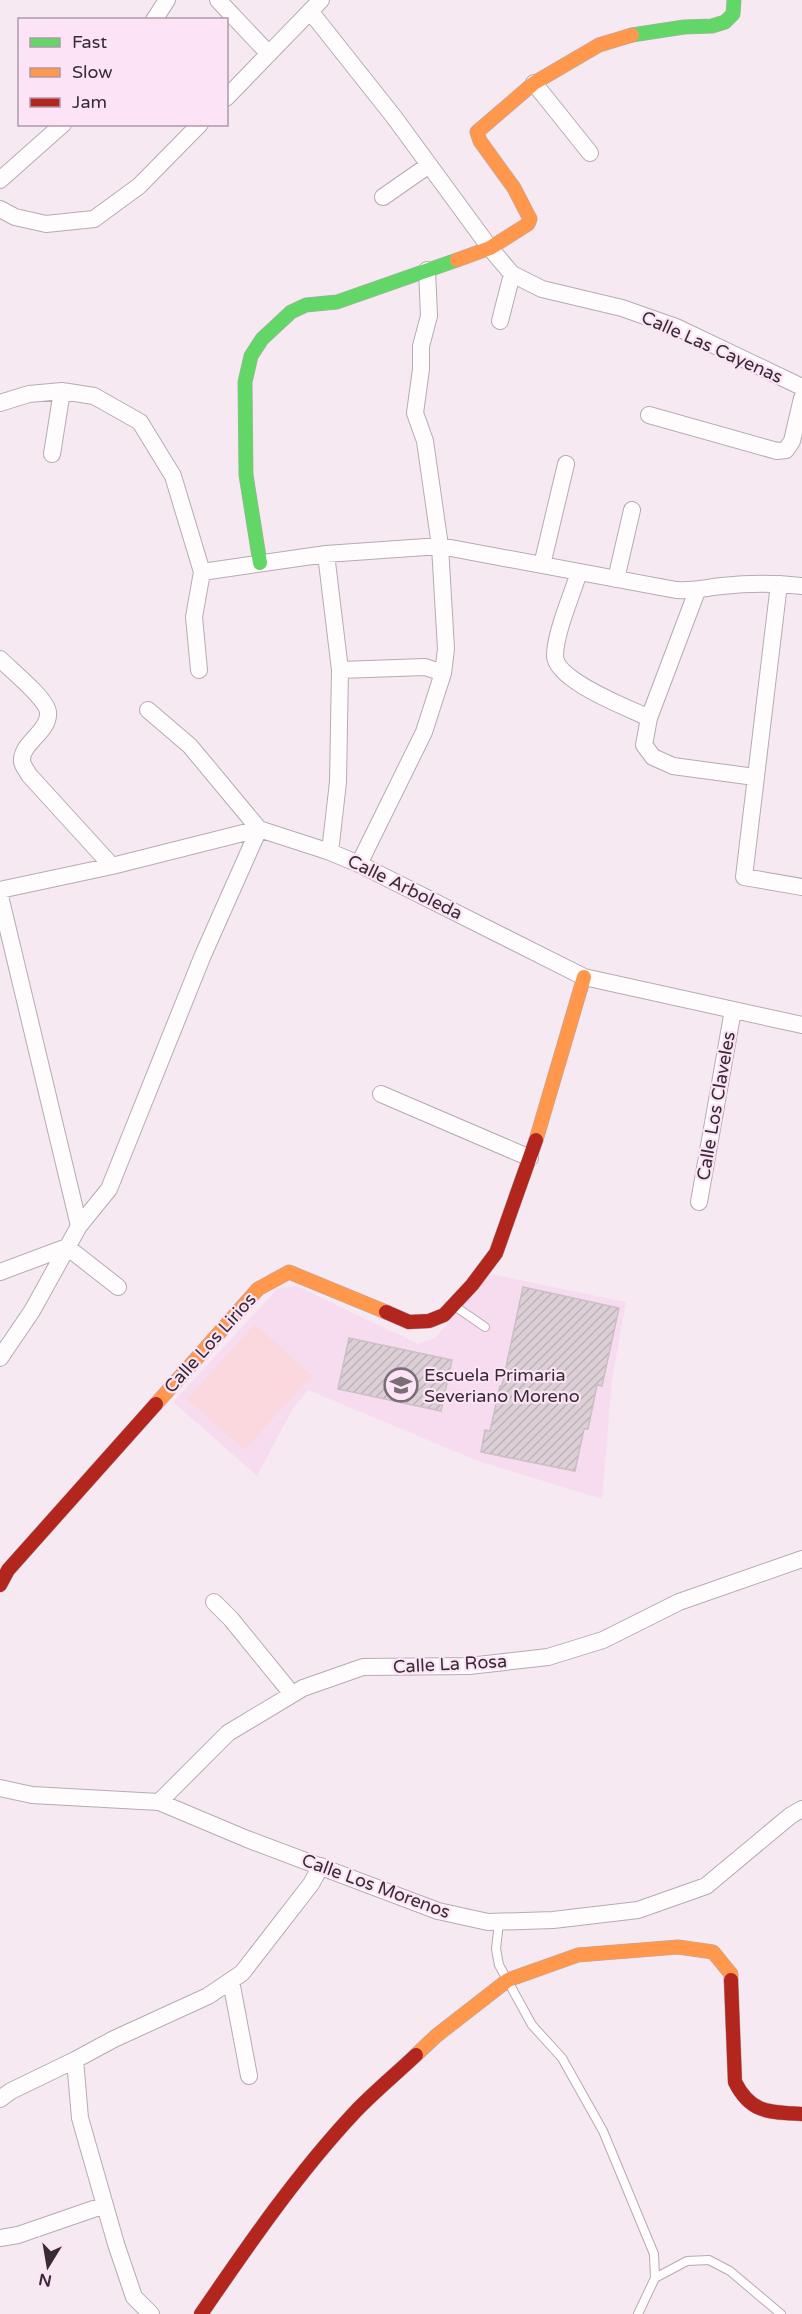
<svg xmlns="http://www.w3.org/2000/svg" width="802" height="2314" viewBox="0 0 802 2314" font-family="'Varela Round',sans-serif">
  <style>
    .built { fill: #f7dcef }
    .green { fill: #fad8de }
    .building { fill: url(#building-hatch); stroke: #cbbec4; stroke-width: 1.5 }
    .lines { fill: none; stroke-linecap: round; stroke-linejoin: round }
    .lane-casing { stroke: #b6abb3; stroke-width: 10 }
    .street-casing { stroke: #b6abb3; stroke-width: 18 }
    .fast-casing { stroke: #b6abb3; stroke-width: 15 }
    .slow-casing { stroke: #b6abb3; stroke-width: 15 }
    .jam-casing { stroke: #b6abb3; stroke-width: 15 }
    .lane { stroke: #fefcfd; stroke-width: 8 }
    .street { stroke: #fefcfd; stroke-width: 16 }
    .fast { stroke: #63d668; stroke-width: 14 }
    .slow { stroke: #ff974d; stroke-width: 14 }
    .jam { stroke: #b3261e; stroke-width: 14 }
    .labels { text-anchor: middle; dominant-baseline: central; stroke-width: 4.5; stroke-linejoin: round; paint-order: stroke }
    .street-label { font-size: 18px; fill: #372c34; stroke: #fce3f5 }
    .poi-label { font-size: 18px; fill: #372c34; stroke: #fce3f5; text-anchor: start }
  </style>
  <defs>
    <pattern id="building-hatch" width="6" height="6" patternUnits="userSpaceOnUse" patternTransform="scale(1.5)"><rect width="6" height="6" fill="#dcd0d6"/><path d="M-1 1l2-2M0 6l6-6M5 7l2-2" fill="none" stroke="#bdb3b8"/></pattern>
  </defs>
  <rect width="100%" height="100%" fill="#f6e9f2"/>
  <!-- built -->
  <path class="built" d="M490 1274 626 1302 612 1380 602 1499 478 1461 308 1390 292 1410 257 1476 173 1402 278 1288 297 1286 418 1344 435 1338Z"/>
  <!-- green -->
  <path class="green" d="M255 1324 312 1376 244 1450 187 1399Z"/>
  <!-- building -->
  <path class="building" d="M523 1287 619 1308 602 1386 597 1385 588 1429H584L575 1471 481 1452 485 1430 490 1431 500 1386H502Z
    M349 1338 452 1360 441 1411 338 1389Z"/>
  <g class="lines">
    <!-- lane casing -->
    <g class="lane-casing">
      <path id="lane" d="M456 1307 485 1327
        M499 1922 496 1949 499 1965 532 2025 562 2058 603 2131 654 2254 655 2278 638 2314
        M655 2278 687 2261 709 2260 730 2271 781 2314"/>
    </g>
    <!-- street casing -->
    <g class="street-casing">
      <path id="street" d="M218 0 269 54
        M310 11 394 117 490 248 512 274 542 289 622 308 676 327 802 387
        M154 20 167 0
        M534 83 590 153
        M226 98 321 0
        M0 180 63 124
        M383 197 429 165
        M0 209 15 217 46 224 94 219 139 186 200 124
        M500 321 512 274
        M0 403 29 394 62 391 94 396 140 422 173 476 202 572 194 617 199 670
        M649 415 777 451 786 450 792 441 802 398
        M52 454 62 391
        M326 554 340 670 338 782 330 852
        M542 565 566 464
        M202 572 326 554 440 546 676 590C696 591 703 588 722 586 748 583 777 583 802 586
        M579 572C572 595 555 633 555 656 556 681 629 708 649 718
        M616 579 632 510
        M779 584 744 877 802 887
        M697 591 649 718 644 745 653 757 673 766 755 777
        M0 659C11 670 46 698 48 712 50 732 20 743 22 762 23 766 27 771 29 775L112 866
        M340 670 425 667 443 673
        M148 710 190 746 259 829
        M359 864 424 732 443 673 446 649 440 546 425 441 415 413 421 369V346L429 316 427 270
        M0 890 112 866 259 829 330 852 359 864 584 977 802 1025
        M0 896 79 1226
        M381 1094 530 1158
        M699 1202 733 1010
        M0 1272 67 1247 118 1287
        M0 1358 32 1311 79 1226 109 1189 203 955 259 829
        M214 1602 231 1619 292 1694
        M0 1788 32 1795 159 1802 247 1839 438 1911 488 1922 553 1920 638 1910 706 1886 790 1816 802 1809
        M159 1802 228 1733 303 1688 363 1667 469 1666 548 1657 603 1640 679 1602 802 1559
        M231 1981 249 2076
        M0 2099 11 2091 75 2060
        M0 2238 18 2235 105 2205
        M151 2314 134 2297 116 2244 80 2118 75 2060 114 2039 208 1996 242 1973 311 1884 321 1866"/>
    </g>
    <!-- fast casing -->
    <g class="fast-casing">
      <path id="fast" d="M632 35 684 27 712 26 725 22 733 14 734 0
        M260 563 246 475 245 382 251 356 262 339 291 312 306 305 337 302 457 260"/>
    </g>
    <!-- slow casing -->
    <g class="slow-casing">
      <path id="slow" d="M457 260 490 248 528 224 530 219 514 188 480 141 477 132 534 83 599 45 632 35
        M536 1140 584 977
        M156 1404 258 1289 289 1272 386 1312
        M416 2055 436 2036 508 1980 578 1955 678 1947 713 1952 731 1974V1980"/>
    </g>
    <!-- jam casing -->
    <g class="jam-casing">
      <path id="jam" d="M386 1312 409 1322 429 1321 444 1315 472 1285 496 1253 536 1140
        M0 1585 8 1570 156 1404
        M731 1980 735 2082C751 2114 770 2112 802 2114
        M201 2314C249 2244 297 2174 355 2112 374 2092 396 2074 416 2055"/>
    </g>
    <!-- lane -->
    <use href="#lane" class="lane"/>
    <!-- street -->
    <use href="#street" class="street"/>
    <!-- fast -->
    <use href="#fast" class="fast"/>
    <!-- slow -->
    <use href="#slow" class="slow"/>
    <!-- jam -->
    <use href="#jam" class="jam"/>
  </g>
  <!-- icons -->
  <defs>
    <g id="school-ring" transform="scale(1.725)"><circle r="9.5" fill="#fce3f5" stroke="#7a6e76" stroke-width="1.5"/><path d="M0-5L7-2L0 1L-7-2ZM-4 1L0 2.5L4 1V4Q0 6-4 4Z" fill="#7a6e76"/></g>
  </defs>
  <g fill-rule="evenodd">
    <use href="#school-ring" x="401" y="1385"/>
  </g>
  <g class="labels">
    <!-- street labels -->
    <g class="street-label">
      <text transform="translate(712 347) rotate(24)">Calle Las Cayenas</text>
      <text transform="translate(405 887) rotate(26)">Calle Arboleda</text>
      <text transform="translate(716 1106) rotate(-80)">Calle Los Claveles</text>
      <text transform="translate(210 1343) rotate(-48)">Calle Los Lirios</text>
      <text transform="translate(450 1664) rotate(-3)">Calle La Rosa</text>
      <text transform="translate(376 1886) rotate(20)">Calle Los Morenos</text>
    </g>
    <!-- poi labels -->
    <g class="poi-label">
      <text x="424" y="1375">Escuela Primaria<tspan x="424" dy="21">Severiano Moreno</tspan></text>
    </g>
  </g>
  <!-- legend -->
  <rect x="18" y="18" width="210" height="108" fill="#fce3f5" stroke="#ad9aa8" stroke-width="1.5"/>
  <rect x="30" y="38" width="30" height="9" fill="#63d668" stroke="#ad9aa8" stroke-width="1.5"/>
  <text x="72" y="48" font-size="18" fill="#372c34">Fast</text>
  <rect x="30" y="68" width="30" height="9" fill="#ff974d" stroke="#ad9aa8" stroke-width="1.5"/>
  <text x="72" y="78" font-size="18" fill="#372c34">Slow</text>
  <rect x="30" y="98" width="30" height="9" fill="#b3261e" stroke="#ad9aa8" stroke-width="1.5"/>
  <text x="72" y="108" font-size="18" fill="#372c34">Jam</text>
  <!-- north arrow -->
  <g transform="translate(48 2266) rotate(191)" stroke="#fce3f5" stroke-width="4.5" paint-order="stroke">
  <path d="M0-4.5L10 22L0 15L-10 22Z" fill="#372c34"/>
  <text y="-9" font-size="16" font-weight="bold" text-anchor="middle" fill="#372c34">N</text>
  </g>
</svg>
